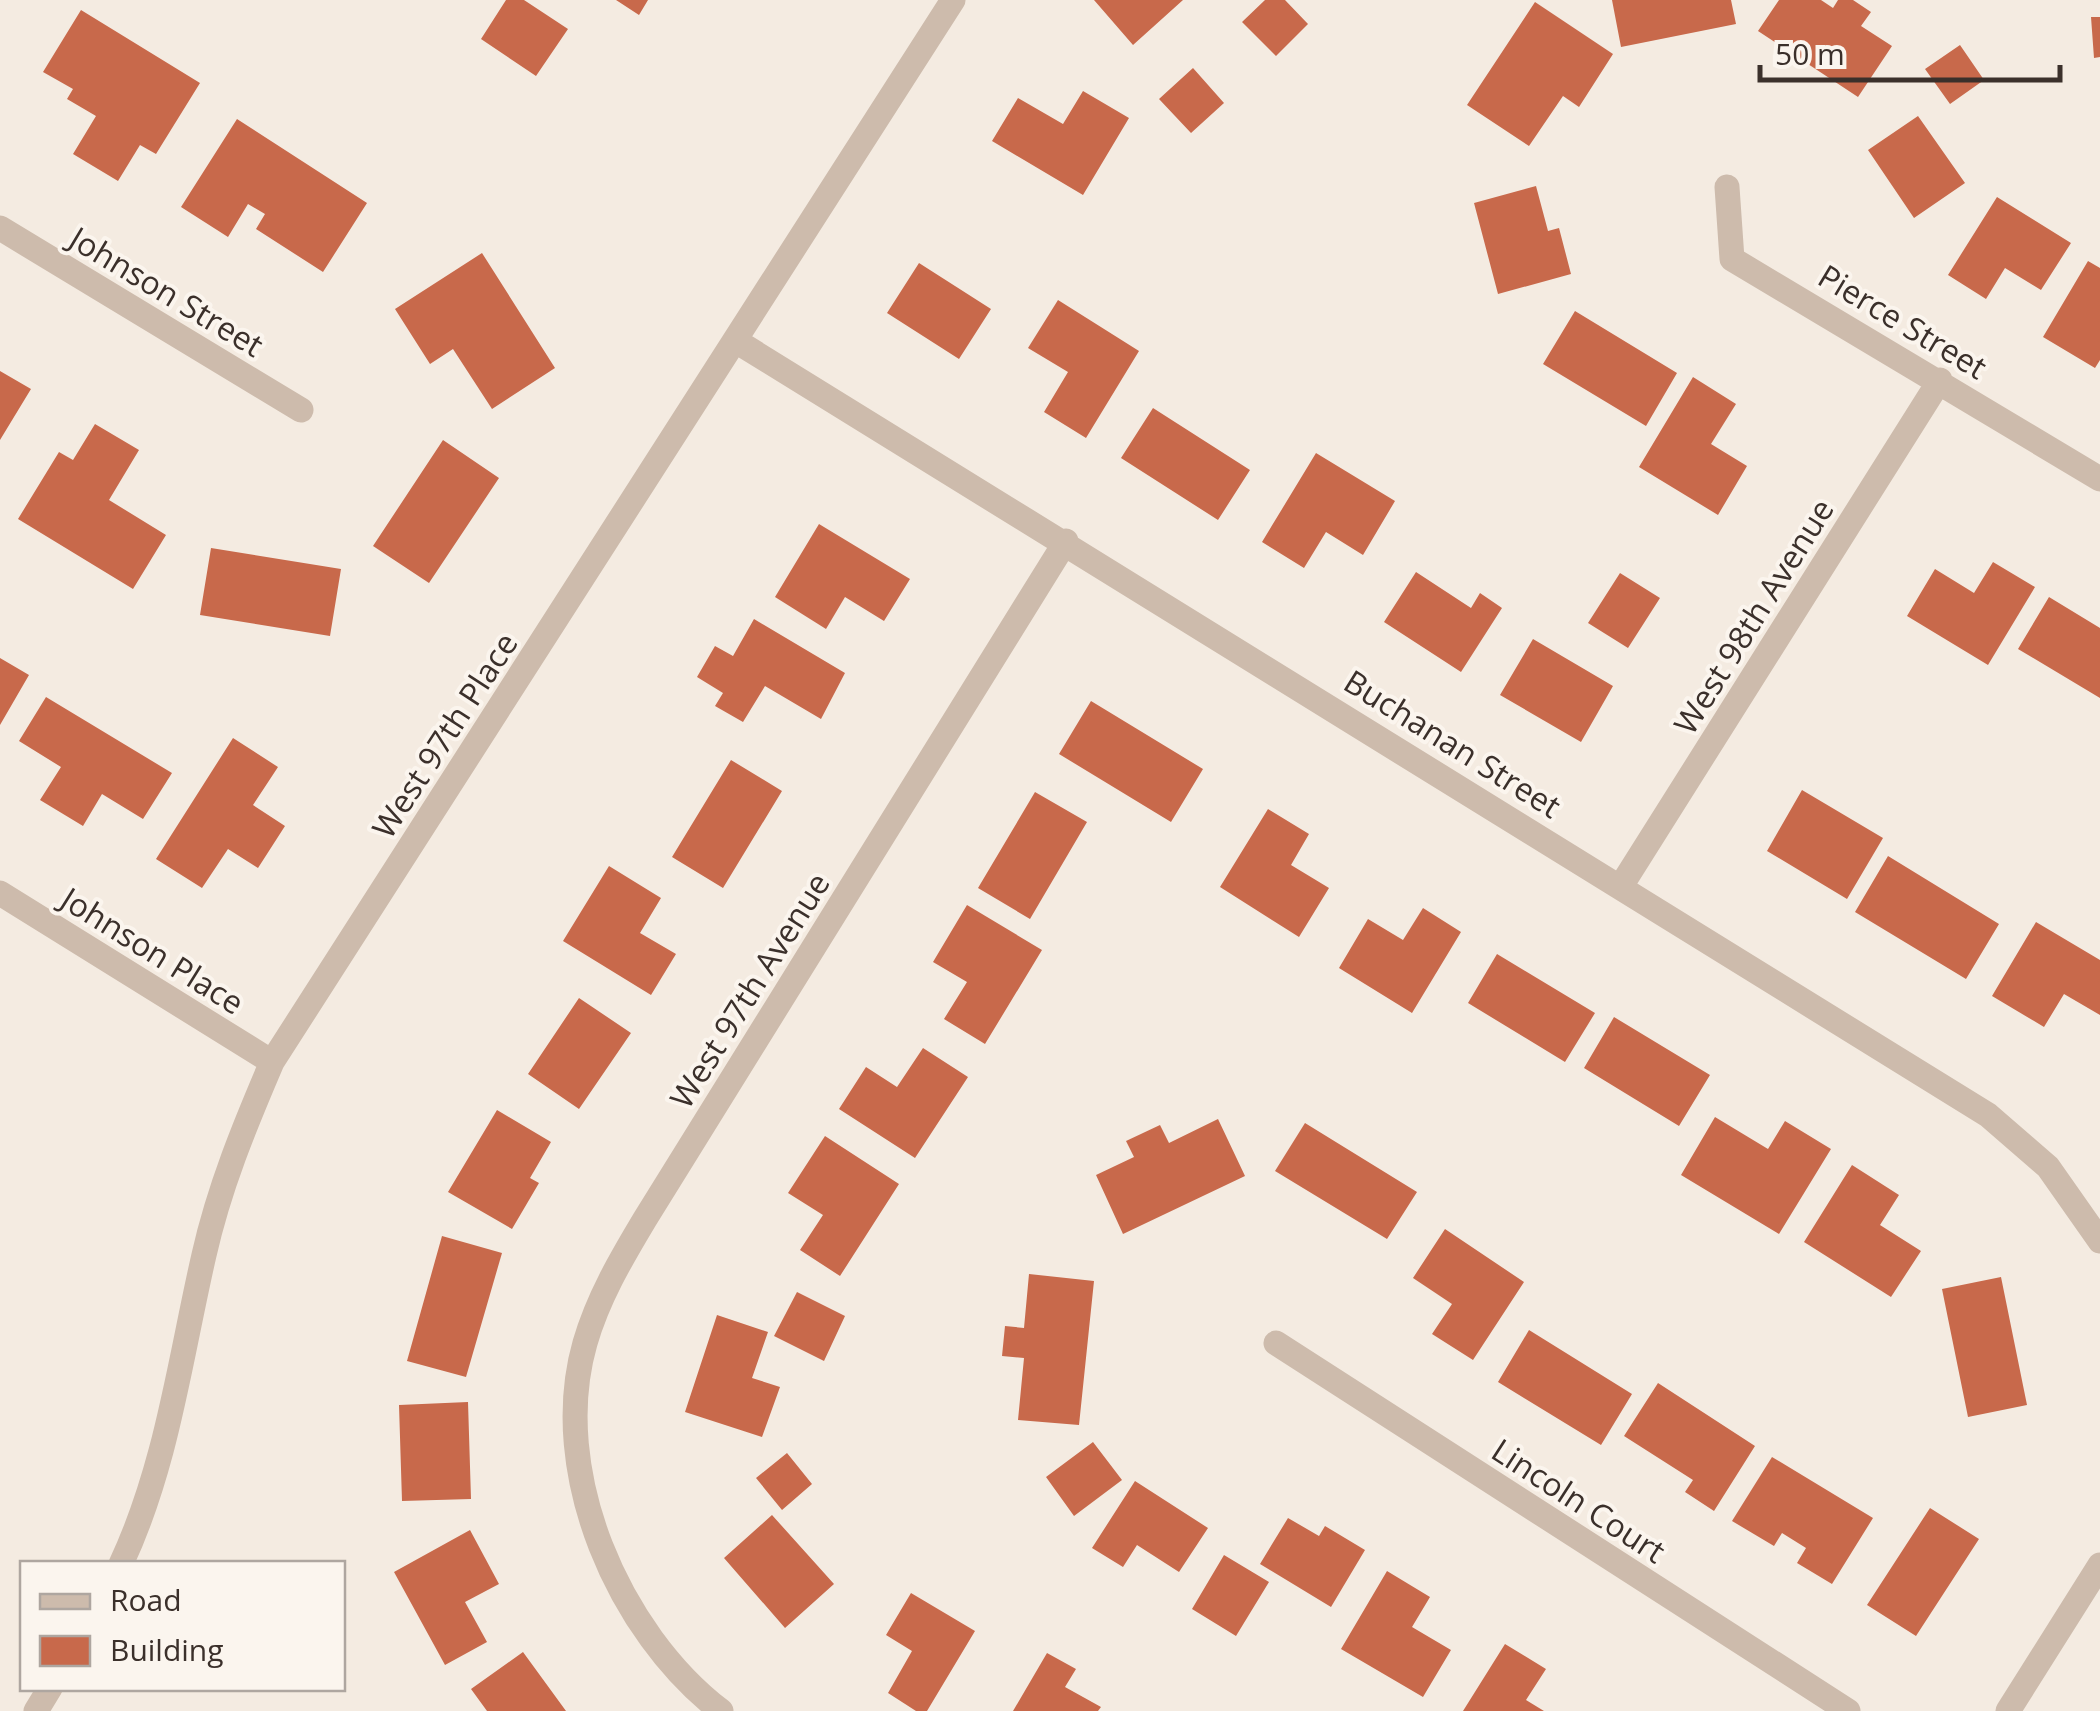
<svg xmlns="http://www.w3.org/2000/svg" width="2100" height="1711" viewBox="0 0 2100 1711" font-family="'Open Sans',sans-serif">
  <style>
    .building { fill: #c8694b }
    .lines { fill: none; stroke-linecap: round; stroke-linejoin: round }
    .minor { stroke: #cdbbac; stroke-width: 25 }
    .labels { text-anchor: middle; dominant-baseline: central; stroke-width: 8; stroke-linejoin: round; paint-order: stroke }
    .street-label { font-size: 32px; fill: #3b302b; stroke: #fbf5ee }
  </style>
  <rect width="100%" height="100%" fill="#f4ebe1"/>
  <!-- building -->
  <path class="building" d="M506 0H524L568 29 536 76 481 39Z
    M616 0H648L639 15Z
    M1094 0H1183L1133 45Z
    M1265 0H1285L1308 24 1276 56 1242 22Z
    M1612 0H1731L1736 24 1621 47Z
    M1779 0H1821L1833 8 1838 0H1853L1871 12 1861 26 1892 46 1858 97 1758 31Z
    M1535 2 1613 54 1579 107 1563 96 1529 146 1467 105Z
    M81 10 200 83 156 154 140 145 118 181 73 154 96 116 67 99 73 89 43 72Z
    M2091 17H2100V57L2094 58Z
    M1960 45 1984 80 1950 104 1925 69Z
    M1193 68 1224 103 1191 133 1159 99Z
    M1083 91 1129 118 1083 195 992 141 1018 98 1063 124Z
    M1918 116 1965 183 1914 218 1868 150Z
    M237 119 367 203 323 272 256 229 265 214 248 204 228 237 181 207Z
    M1536 186 1548 231 1559 228 1571 274 1498 294 1474 203Z
    M1997 197 2071 243 2041 290 2005 268 1986 299 1948 275Z
    M482 253 555 368 492 409 453 349 430 364 395 309Z
    M2088 261 2100 268V360L2095 368 2043 337Z
    M919 263 991 309 959 359 887 313Z
    M1058 300 1139 351 1086 438 1044 412 1068 372 1028 348Z
    M1575 311 1677 373 1646 426 1543 364Z
    M0 371 31 389 0 440Z
    M1693 377 1736 404 1711 444 1747 466 1718 515 1639 467Z
    M1153 408 1250 470 1218 520 1121 458Z
    M95 424 139 450 109 500 166 535 133 589 18 519 59 452 73 460Z
    M443 440 499 478 429 583 373 546Z
    M1316 453 1395 501 1363 555 1326 532 1304 568 1262 542Z
    M819 524 910 579 884 621 845 597 826 629 775 597Z
    M211 548 341 569 330 636 200 615Z
    M1993 562 2035 587 1988 665 1907 616 1935 569 1974 593Z
    M1416 572 1471 608 1480 593 1502 608 1461 672 1384 622Z
    M1620 573 1660 598 1628 648 1588 623Z
    M2049 597 2100 628V698L2018 649Z
    M754 619 845 673 821 719 765 686 743 722 715 706 723 693 697 677 715 646 733 656Z
    M1533 639 1613 686 1581 742 1500 695Z
    M0 658 29 675 0 725Z
    M46 697 172 773 143 819 102 794 83 826 40 800 61 767 19 741Z
    M1091 701 1203 769 1171 822 1059 754Z
    M233 738 278 767 253 805 285 826 258 868 228 849 202 888 156 859Z
    M731 760 782 791 723 888 672 857Z
    M1802 790 1883 838 1847 899 1767 851Z
    M1035 792 1087 822 1030 919 978 888Z
    M1268 809 1309 834 1291 865 1329 888 1299 937 1220 887Z
    M1888 856 1999 924 1966 979 1855 912Z
    M609 866 661 898 640 933 676 954 651 995 563 941Z
    M967 905 1042 950 985 1044 944 1019 967 982 933 962Z
    M1423 908 1461 932 1412 1013 1339 968 1368 919 1403 940Z
    M2036 922 2100 960V1015L2064 994 2044 1027 1992 996Z
    M1497 954 1595 1013 1565 1062 1468 1003Z
    M579 998 631 1033 579 1109 528 1074Z
    M1614 1017 1710 1075 1679 1126 1584 1068Z
    M923 1048 968 1077 915 1158 839 1109 866 1067 897 1087Z
    M497 1110 551 1142 530 1178 539 1183 512 1229 448 1192Z
    M1715 1117 1768 1149 1785 1121 1831 1149 1779 1234 1681 1175Z
    M1218 1119 1245 1176 1123 1234 1096 1175 1134 1157 1126 1141 1160 1125 1169 1143Z
    M1305 1123 1417 1192 1387 1239 1275 1171Z
    M825 1136 899 1184 840 1276 800 1250 823 1215 788 1193Z
    M1852 1165 1899 1195 1880 1225 1921 1251 1891 1297 1804 1242Z
    M1445 1229 1524 1282 1473 1360 1432 1334 1452 1304 1413 1278Z
    M442 1236 502 1253 466 1377 407 1361Z
    M1029 1274 1094 1281 1079 1425 1018 1420 1024 1358 1002 1356 1005 1326 1024 1328Z
    M2001 1277 2027 1405 1968 1417 1942 1289Z
    M797 1292 845 1316 824 1361 774 1336Z
    M717 1315 768 1332 752 1378 780 1387 762 1437 685 1412Z
    M1529 1330 1632 1394 1601 1445 1498 1382Z
    M1658 1383 1755 1446 1714 1511 1685 1492 1693 1480 1624 1436Z
    M468 1402 471 1499 402 1501 399 1405Z
    M1093 1442 1122 1480 1074 1516 1046 1477Z
    M787 1453 812 1484 782 1510 756 1478Z
    M1772 1457 1873 1518 1832 1584 1797 1563 1806 1548 1782 1533 1774 1546 1732 1521Z
    M1135 1481 1208 1528 1179 1572 1137 1545 1123 1567 1092 1548Z
    M1930 1508 1979 1539 1916 1636 1867 1605Z
    M772 1515 834 1584 785 1628 724 1558Z
    M1288 1518 1319 1536 1325 1526 1365 1550 1331 1607 1260 1564Z
    M470 1530 499 1584 465 1602 487 1642 445 1665 394 1572Z
    M1224 1555 1269 1582 1236 1636 1192 1609Z
    M1387 1571 1430 1597 1412 1627 1451 1650 1423 1697 1341 1649Z
    M911 1593 975 1631 927 1711H916L888 1693 912 1651 886 1635Z
    M1505 1644 1546 1669 1526 1700 1544 1711H1463Z
    M523 1652 566 1711H487L471 1689Z
    M1047 1653 1076 1669 1065 1687 1101 1707 1098 1711H1013Z"/>
  <g class="lines">
    <!-- minor -->
    <path class="minor" d="M1727 187 1732 259 2100 479
      M0 228 301 410
      M736 341 1988 1115 2048 1167 2100 1241
      M1621 886 1940 380
      M0 893 272 1062
      M1276 1343 1848 1711
      M121 1564C167 1466 180 1359 204 1255 219 1188 245 1125 272 1062L953 0
      M36 1711 50 1688
      M721 1711C619 1633 548 1472 585 1343 598 1298 621 1259 645 1219L1066 541
      M2008 1711 2100 1565"/>
  </g>
  <g class="labels">
    <!-- street labels -->
    <g class="street-label">
      <text transform="translate(167 291) rotate(31)">Johnson Street</text>
      <text transform="translate(1903 321) rotate(31)">Pierce Street</text>
      <text transform="translate(1753 616) rotate(-58)">West 98th Avenue</text>
      <text transform="translate(444 735) rotate(-57)">West 97th Place</text>
      <text transform="translate(1453 743) rotate(32)">Buchanan Street</text>
      <text transform="translate(153 950) rotate(32)">Johnson Place</text>
      <text transform="translate(749 990) rotate(-58)">West 97th Avenue</text>
      <text transform="translate(1579 1500) rotate(33)">Lincoln Court</text>
    </g>
  </g>
  <!-- legend -->
  <rect x="20" y="1561" width="325" height="130" fill="#fbf5ee" stroke="#aea6a0" stroke-width="2.5"/>
  <rect x="40" y="1594" width="50" height="15" fill="#cdbbac" stroke="#aea6a0" stroke-width="2.5"/>
  <text x="110" y="1611" font-size="30" fill="#3b302b">Road</text>
  <rect x="40" y="1636" width="50" height="30" fill="#c8694b" stroke="#aea6a0" stroke-width="2.5"/>
  <text x="110" y="1661" font-size="30" fill="#3b302b">Building</text>
  <!-- scale -->
  <path d="M1760 65v15h300v-15" fill="none" stroke="#3b302b" stroke-width="5"/>
  <text x="1775" y="65" font-size="30" fill="#3b302b" stroke="#fbf5ee" stroke-width="8" paint-order="stroke">50 m</text>
</svg>
